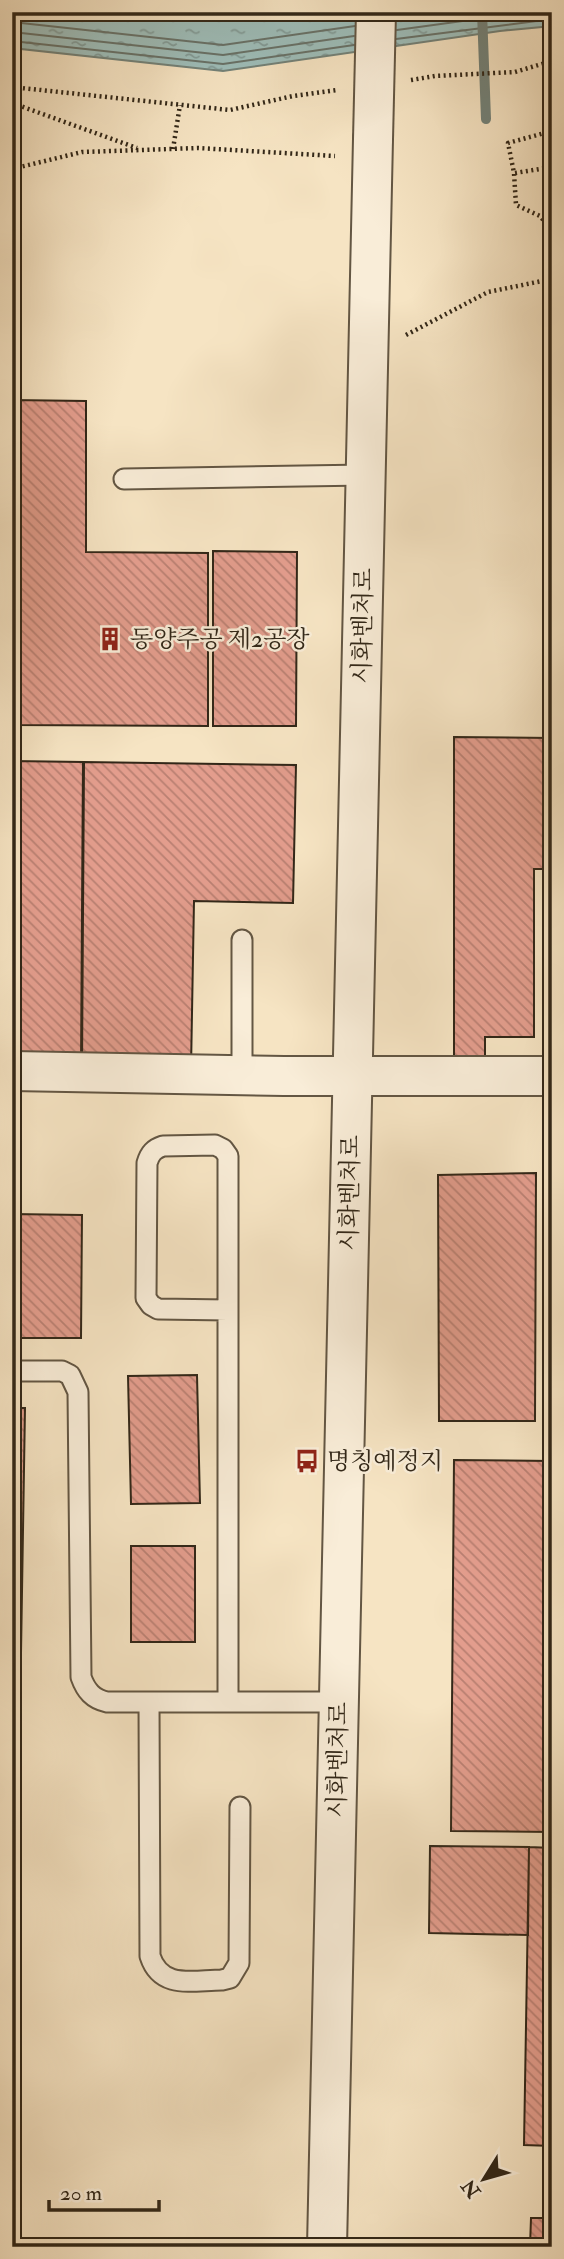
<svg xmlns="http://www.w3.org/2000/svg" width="564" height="2259" viewBox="0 0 564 2259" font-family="'IM FELL Double Pica','Noto Serif KR',serif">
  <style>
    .water { fill: url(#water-ripples); stroke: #738279; stroke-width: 2 }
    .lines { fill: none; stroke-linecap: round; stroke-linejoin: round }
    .shore { stroke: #687269; stroke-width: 2 }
    .stream { stroke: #738279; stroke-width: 10 }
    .building { fill: url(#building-back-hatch); stroke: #322718; stroke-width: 2 }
    .service-casing { stroke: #635643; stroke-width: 23 }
    .minor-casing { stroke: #635643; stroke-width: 42 }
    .tertiary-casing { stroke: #635643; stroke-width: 42 }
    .path { stroke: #322718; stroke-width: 4.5; stroke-dasharray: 2 3.5; stroke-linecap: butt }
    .service { stroke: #f9edd8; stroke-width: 19 }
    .minor { stroke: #f9edd8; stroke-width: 38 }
    .tertiary { stroke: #f9edd8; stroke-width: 38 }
    .tertiary-bridge-casing { stroke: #635643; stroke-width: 42; stroke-linecap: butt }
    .tertiary-bridge { stroke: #f9edd8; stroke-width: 38 }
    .labels { text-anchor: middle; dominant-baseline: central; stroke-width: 5; stroke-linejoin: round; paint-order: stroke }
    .street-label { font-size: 24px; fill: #322718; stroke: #f9edd8 }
    .poi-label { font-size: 24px; fill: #322718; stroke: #f9edd8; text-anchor: start }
  </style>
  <defs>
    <pattern id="water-ripples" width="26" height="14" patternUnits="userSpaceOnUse" patternTransform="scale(1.75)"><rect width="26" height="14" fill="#9ebeba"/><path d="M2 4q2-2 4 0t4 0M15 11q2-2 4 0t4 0" fill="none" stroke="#819a96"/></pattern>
    <pattern id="building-back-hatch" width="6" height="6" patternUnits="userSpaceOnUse" patternTransform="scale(1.75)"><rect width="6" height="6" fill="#e39d8d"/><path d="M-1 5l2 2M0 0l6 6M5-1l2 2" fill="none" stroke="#b98072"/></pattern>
  </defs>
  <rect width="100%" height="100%" fill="#f6e4c3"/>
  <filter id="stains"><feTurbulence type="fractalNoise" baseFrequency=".00286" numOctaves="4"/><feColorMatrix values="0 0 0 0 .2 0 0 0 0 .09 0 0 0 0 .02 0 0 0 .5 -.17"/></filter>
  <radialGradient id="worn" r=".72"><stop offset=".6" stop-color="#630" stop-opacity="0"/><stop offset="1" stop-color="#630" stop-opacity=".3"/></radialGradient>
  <!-- water -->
  <path class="water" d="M12 12H552V26L500 31 223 71 12 48Z"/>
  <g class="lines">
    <!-- shore -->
    <path class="shore" d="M12 22 223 45 355 26
      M397 30 529 12
      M12 32 223 55 354 36
      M396 39 552 19
      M12 41 223 64 354 45"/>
    <!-- stream -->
    <path class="stream" d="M482 12 486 119"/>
  </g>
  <!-- building -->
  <path class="building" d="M12 400 86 401V552L208 553V726L12 725Z
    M213 551 297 552 296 726H213Z
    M454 737 552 738V869H534V1037H485V1057L454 1056Z
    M12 761 83 762 81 1066 12 1065Z
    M84 762 296 765 293 903 194 901 191 1069 82 1067Z
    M536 1173 535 1421H439L438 1175Z
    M12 1214 82 1215 81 1338H12Z
    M197 1375 200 1503 131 1504 128 1376Z
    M12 1408H25L20 1714H12Z
    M454 1460 552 1461V1832L451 1831Z
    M131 1546H195V1642H131Z
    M430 1846 529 1847 528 1935 429 1933Z
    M529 1847 552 1848V2146L524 2145Z
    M531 2218H552V2247H530Z"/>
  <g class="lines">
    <!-- service casing -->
    <g class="service-casing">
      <path id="service" d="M124 479 366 475
        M242 940V1075
        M12 1371H62L70 1375 78 1392 81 1677C86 1691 93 1699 107 1702H339
        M149 1702 150 1956C161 1990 193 1980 222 1980L230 1978 239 1963 240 1807
        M228 1702V1156L223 1149 215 1145 163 1146C154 1149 150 1153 147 1163L146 1298 151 1305 158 1309 228 1310"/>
    </g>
    <!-- minor casing -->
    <g class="minor-casing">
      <path id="minor" d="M12 1071 284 1076H552"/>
    </g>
    <!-- tertiary casing -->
    <g class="tertiary-casing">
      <path id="tertiary" d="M327 2247 373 139"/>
    </g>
    <!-- path -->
    <path class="path" d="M411 80 435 76 515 72 552 61
      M12 87 230 110 293 96 337 90
      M12 103 137 148
      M552 131 508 143 514 173 516 205 540 216 552 231
      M173 149 180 105
      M12 169 82 152 141 150 198 148 335 156
      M515 173 552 167
      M406 335 488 292 552 279"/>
    <!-- service -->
    <use href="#service" class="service"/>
    <!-- minor -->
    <use href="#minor" class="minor"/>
    <!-- tertiary -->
    <use href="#tertiary" class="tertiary"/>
    <!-- tertiary-bridge casing -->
    <g class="tertiary-bridge-casing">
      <path id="tertiary-bridge" d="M373 139 376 12"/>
    </g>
    <!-- tertiary-bridge -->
    <use href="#tertiary-bridge" class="tertiary-bridge"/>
  </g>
  <!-- icons -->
  <defs>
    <g id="building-bare" transform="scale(1.89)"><path d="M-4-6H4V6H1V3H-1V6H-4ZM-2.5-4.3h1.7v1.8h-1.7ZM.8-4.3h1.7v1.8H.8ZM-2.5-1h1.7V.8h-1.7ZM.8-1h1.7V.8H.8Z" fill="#8f2418" stroke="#f9edd8" stroke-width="2.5" paint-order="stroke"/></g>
    <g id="bus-bare" transform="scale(1.89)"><path d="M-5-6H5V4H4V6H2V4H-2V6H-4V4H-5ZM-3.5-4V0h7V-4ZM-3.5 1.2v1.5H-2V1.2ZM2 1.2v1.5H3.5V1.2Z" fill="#8f2418" stroke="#f9edd8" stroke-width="2.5" paint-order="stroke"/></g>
  </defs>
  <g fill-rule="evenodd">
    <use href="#building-bare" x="110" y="639"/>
    <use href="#bus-bare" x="307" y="1461"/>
  </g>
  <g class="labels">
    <!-- street labels -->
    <g class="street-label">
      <text transform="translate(363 626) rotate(-89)">시화벤처로</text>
      <text transform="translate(350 1193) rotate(-89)">시화벤처로</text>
      <text transform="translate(338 1760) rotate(-89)">시화벤처로</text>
    </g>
    <!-- poi labels -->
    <g class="poi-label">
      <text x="130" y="639">동양주공 제2공장</text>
      <text x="327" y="1461">명칭예정지</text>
    </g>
  </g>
  <!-- margin -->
  <rect width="564" height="2259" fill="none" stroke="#f6e4c3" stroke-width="42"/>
  <rect x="14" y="14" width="536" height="2231" fill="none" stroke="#322718" stroke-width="3.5"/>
  <rect x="21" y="21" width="522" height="2217" fill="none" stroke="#322718" stroke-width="2"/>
  <!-- north arrow -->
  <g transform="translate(484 2179) rotate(233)" stroke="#f9edd8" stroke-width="5" paint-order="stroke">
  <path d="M0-5L12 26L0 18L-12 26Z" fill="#322718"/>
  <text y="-10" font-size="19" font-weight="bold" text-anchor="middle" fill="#322718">N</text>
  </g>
  <!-- scale -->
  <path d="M49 2200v10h110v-10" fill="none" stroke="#322718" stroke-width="3.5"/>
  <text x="60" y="2200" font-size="21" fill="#322718" stroke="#f9edd8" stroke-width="5" paint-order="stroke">20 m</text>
  <rect width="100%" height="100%" filter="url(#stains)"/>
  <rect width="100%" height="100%" fill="url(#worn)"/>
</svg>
